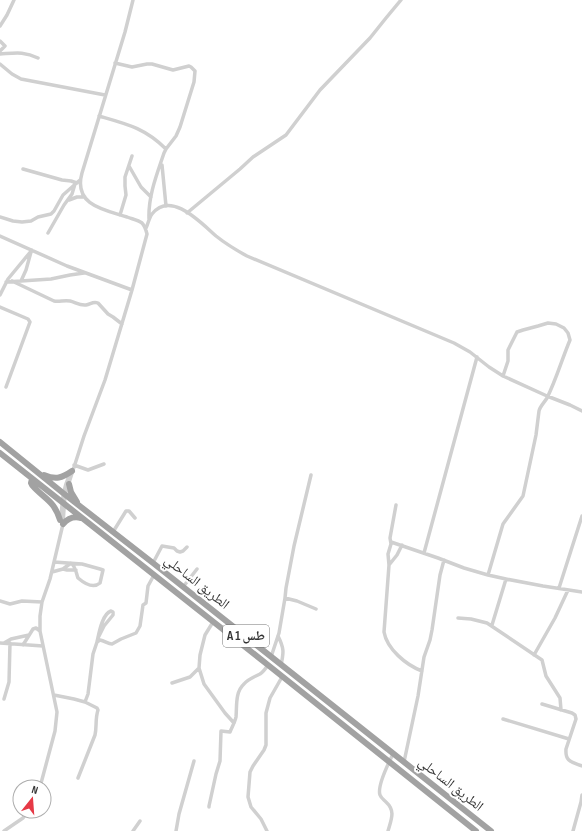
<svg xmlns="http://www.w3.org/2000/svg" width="582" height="831" viewBox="0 0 582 831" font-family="'Sofia Sans Condensed','Noto Naskh Arabic',sans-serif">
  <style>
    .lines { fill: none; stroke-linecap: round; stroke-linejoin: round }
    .minor { stroke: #d0d0d0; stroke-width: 3.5 }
    .trunk { stroke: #a2a2a2; stroke-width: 6 }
    .labels { text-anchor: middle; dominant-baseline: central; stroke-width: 4; stroke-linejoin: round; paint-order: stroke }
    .shield { fill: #fff; stroke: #707070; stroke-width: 1 }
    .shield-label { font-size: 13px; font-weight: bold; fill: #333 }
    .street-label { font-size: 14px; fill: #333; stroke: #fff }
  </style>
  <rect width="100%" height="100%" fill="#fff"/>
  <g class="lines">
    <!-- minor -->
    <path class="minor" d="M0 26 7 15 14 0
      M0 41 5 46 0 51
      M0 54C15 53 24 51 38 58
      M115 63 132 67 147 64H152L173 70 189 66 191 67 195 71 194 82 180 127 176 136 166 149 164 153C157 174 148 196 149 219
      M0 64 12 74 21 79 105 95
      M99 116C127 124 145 128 166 149
      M162 165 166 206
      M129 166 141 187 151 197
      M23 169 62 180 71 181 77 183
      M69 200 77 197H85
      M187 213 240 169 253 157 286 135 320 90 370 38 386 18 401 0
      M120 215 126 195 125 186V177L132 156
      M0 217 13 221 22 222 31 221 38 217 51 214 54 211 63 195 80 180
      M146 228C148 224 149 218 152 214 171 190 201 223 216 236 226 244 236 250 247 256L454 343 470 352 489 367 503 376 547 396 570 405 582 411
      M48 233 64 205 72 194 75 184
      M0 236 67 266 132 290
      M12 281 54 301C59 302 64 300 70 301 75 302 80 306 86 305 91 304 93 301 98 303L108 314 113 317 122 324
      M21 281 26 270 31 252
      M6 282 51 279 70 275 84 273
      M0 295 8 279 32 250
      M0 307 28 319 30 322 6 387
      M74 465 88 470 104 464
      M396 505 390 538 391 544 388 554 389 565 384 632C387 649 406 665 422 671
      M61 518C62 502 63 488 70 474
      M113 532 126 511H129L135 518
      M391 542 438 558 464 568 488 575 506 579 543 586 582 592
      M424 553 477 357
      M153 563 162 546 174 548 177 551 180 552 183 551 187 547
      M389 565 397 555 402 545
      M63 569 67 570H76
      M52 572 63 569 71 563C76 567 76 573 78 578 85 584 93 589 100 583L103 570 100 569 82 564 54 562
      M488 575 503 524 523 496 536 435 539 411C540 406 544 403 547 398 556 380 562 359 570 340L568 333 564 328 556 324 548 323 538 326 523 330 517 332 508 350V361L503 376
      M183 587 197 569
      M559 588 582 516
      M285 598 297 601 316 609
      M0 601 10 604 22 601 42 602
      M458 618 471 619 487 623 542 660 546 676 560 698 561 710
      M492 625 506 579
      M278 636C284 648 284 652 281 665
      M97 642C99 633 102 614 111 611L113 612V615L104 626 98 638
      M0 643 43 646
      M4 643 11 639 29 635
      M23 645 33 629 36 628 40 631
      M534 655 555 618 568 590
      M271 657 279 633 285 598 286 588 294 546 311 475
      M199 668 204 684 225 713 234 723
      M172 683 190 677 199 668 200 655 205 635 213 622
      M54 695 74 699 85 702 97 708 98 710C95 719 97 726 95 735L78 778
      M4 699 9 682 10 643
      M85 702 88 694 93 654 97 642 100 640C105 641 108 644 112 644L121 639 136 633 140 626 143 605 146 603 148 586 154 575
      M542 704 572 713 575 715 576 719 566 749C565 762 572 762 582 766
      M503 719 569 739
      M404 762 418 696 424 657 430 640 432 630 440 575 444 560
      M40 787 55 731 57 712 40 631V616L42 602 50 579 63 524 65 495 67 489 84 436 105 380 132 290 147 234C146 230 145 226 142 223 138 220 132 219 127 217 104 210 73 205 82 173L125 32 133 0
      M209 807V806L216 774 220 761 221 731 230 732C232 727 235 722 236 717 237 706 235 692 244 684 248 679 254 677 260 674 263 672 266 668 268 665
      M4 831 23 818 28 811
      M133 831 140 821
      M176 831 179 814 194 761
      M267 831 261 819 251 807 248 797 250 772 253 766 264 750 266 745V713L270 698 282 677
      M388 831C391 820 396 811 386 802 384 800 381 798 380 795 377 787 389 762 393 754
      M573 831 581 802 582 795"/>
    <!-- trunk -->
    <path class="trunk" d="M0 442 63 493 153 563 491 831
      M0 453 268 665 476 831
      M44 475C56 480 62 478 72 471
      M32 479 31 483 32 485C44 499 54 500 60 520
      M69 484 71 492 77 502
      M63 524C68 518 74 516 81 518"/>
  </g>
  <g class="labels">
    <!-- shield labels -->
    <rect class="shield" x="223" y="625" width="46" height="22" rx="3"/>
    <g class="shield-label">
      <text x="246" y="636">A 1 طس</text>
    </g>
    <!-- street labels -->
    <g class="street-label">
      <text transform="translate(197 582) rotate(38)">الطريق الساحلي</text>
      <text transform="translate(451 784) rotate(38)">الطريق الساحلي</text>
    </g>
  </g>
  <!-- north arrow -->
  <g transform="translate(32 799) rotate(17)"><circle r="19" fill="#ffffff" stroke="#adadad"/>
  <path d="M0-3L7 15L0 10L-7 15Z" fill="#e63946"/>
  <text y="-6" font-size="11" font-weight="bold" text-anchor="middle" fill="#333333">N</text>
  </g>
</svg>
